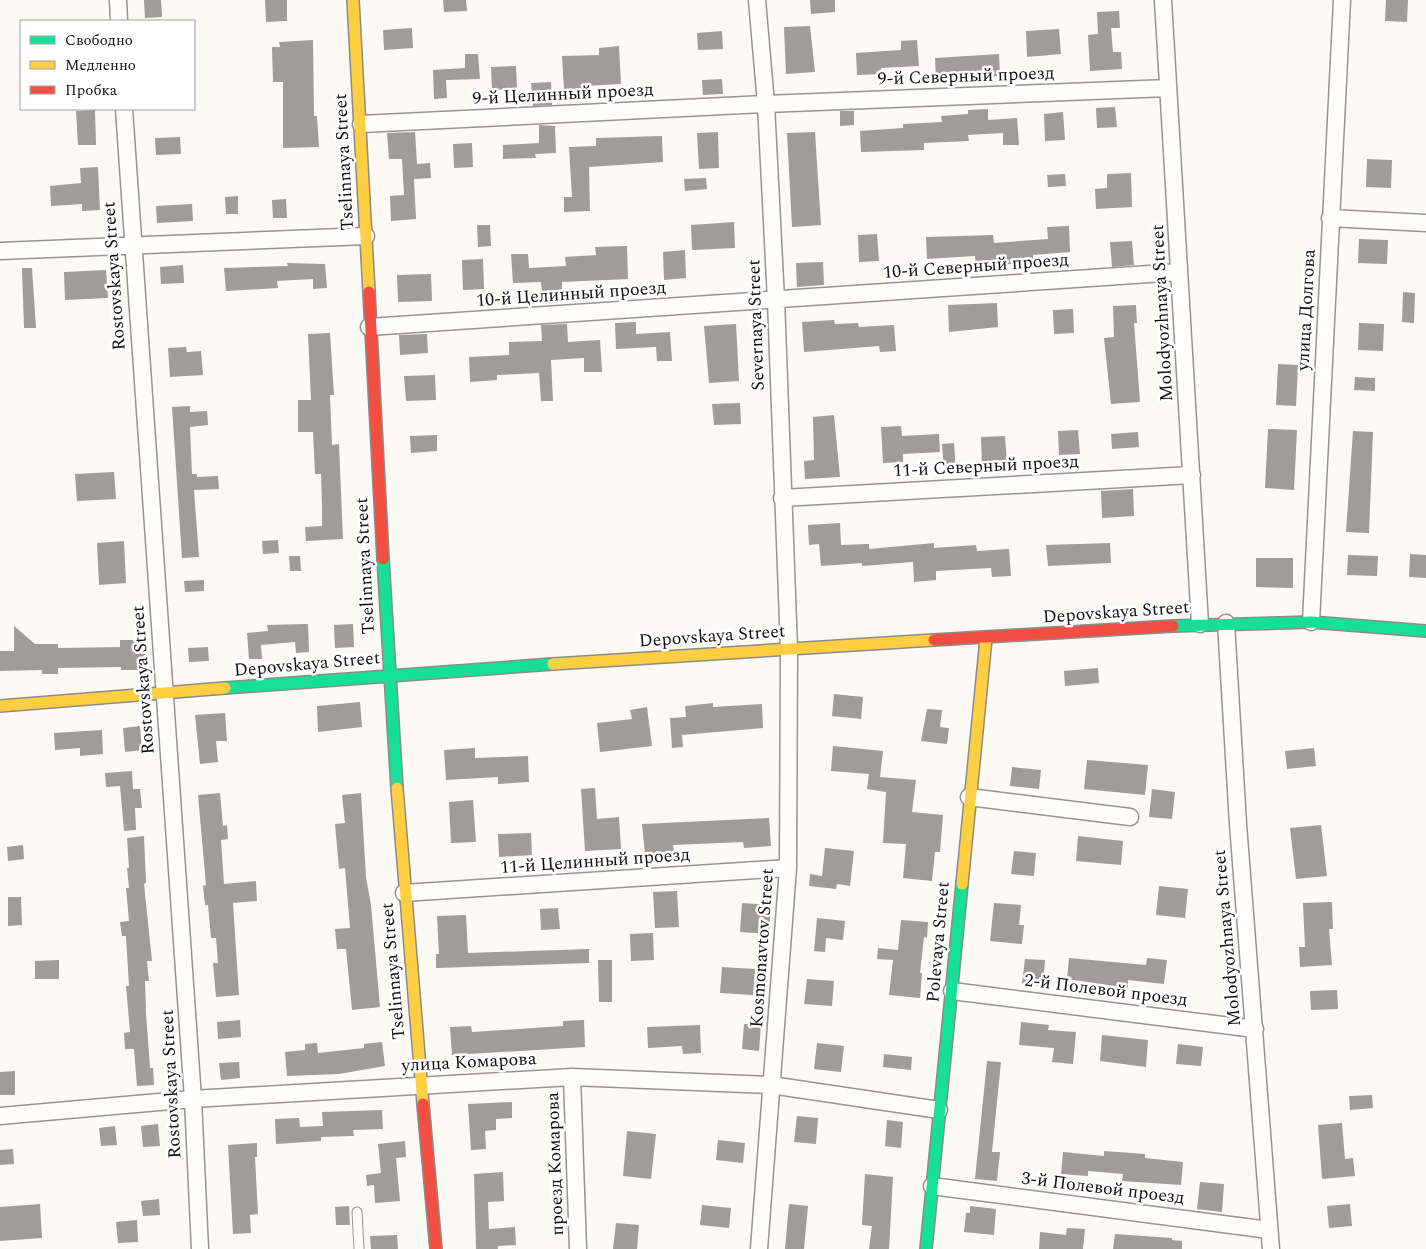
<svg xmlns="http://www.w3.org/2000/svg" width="1426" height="1249" viewBox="0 0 1426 1249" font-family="Spectral,serif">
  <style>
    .building { fill: #9f9c99 }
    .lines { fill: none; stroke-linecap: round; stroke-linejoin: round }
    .lane-casing { stroke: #959492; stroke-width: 11 }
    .street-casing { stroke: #959492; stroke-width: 19 }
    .fast-casing { stroke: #8c8b88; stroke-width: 14 }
    .slow-casing { stroke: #8c8b88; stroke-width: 14 }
    .jam-casing { stroke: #8c8b88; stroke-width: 14 }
    .lane { stroke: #fffefd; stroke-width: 9 }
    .street { stroke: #fffefd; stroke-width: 16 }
    .fast { stroke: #16e098; stroke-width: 11 }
    .slow { stroke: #ffcf43; stroke-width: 11 }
    .jam { stroke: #f24e42; stroke-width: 11 }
    .labels { text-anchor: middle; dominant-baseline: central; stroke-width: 5; stroke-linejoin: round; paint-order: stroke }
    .street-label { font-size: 18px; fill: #0e0e0e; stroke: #fff }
  </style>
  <rect width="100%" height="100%" fill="#fcfaf4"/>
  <!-- building -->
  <path class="building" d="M144 0H161L162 17 145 18Z
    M265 0H287V21L266 22Z
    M443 0H466L467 11 444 12Z
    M810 0H835V12L811 14Z
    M1386 0H1408L1407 22 1385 21Z
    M1119 11 1120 28H1111L1113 52H1121L1122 69 1090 71 1088 35 1098 34 1097 12Z
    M810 26 815 72 786 74 784 27Z
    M412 28 413 48 384 50 383 30Z
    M1059 29 1061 54 1027 57 1026 31Z
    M722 31 723 49 698 50 697 33Z
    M313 40 314 116H317L319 147 283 148V82H273L272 47H280L279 42Z
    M917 40 919 66 881 68 882 74 857 75 856 53 901 50V41Z
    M619 46 621 84 584 86V89L564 90 562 56 599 55V48Z
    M465 54H478L480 79 446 80 447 98 434 99 433 70 465 68Z
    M999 54 1000 76 984 77V80L936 81 935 58Z
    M516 66 517 89 492 90 491 67Z
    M722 79 723 94 703 95 702 80Z
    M551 82 552 105 533 106 531 83Z
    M1115 107 1117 127 1097 128 1096 108Z
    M988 109V120L1017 118 1019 145H1003V133L968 135 969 141 924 143V150L861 152 860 131 903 128V124L942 122 941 116 968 114V110Z
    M95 110 96 145H78L76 111Z
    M840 111H854V125L840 126Z
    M1063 112 1065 140 1045 141 1044 114Z
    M539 125 555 126 556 153 535 154 536 158 503 159V145L539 143Z
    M415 132 417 164 430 163 431 178 414 179 416 219 391 221 390 196 404 195 402 159H389L387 133Z
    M718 132 719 168 699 169 697 133Z
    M815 132 821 225 792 227 787 133Z
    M662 136 663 162 589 167 590 211 564 212V197H572L569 147 596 146V138Z
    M180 137 181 154 156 155 155 138Z
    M472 143 473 167 454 168 453 144Z
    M1367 159 1392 160 1391 188 1366 187Z
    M98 167 100 210 82 211V204L51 206 50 186 81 183 80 168Z
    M1131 173 1132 207 1096 209 1095 189 1107 188V174Z
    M1065 174 1066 186 1048 187 1047 175Z
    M706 178 707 189 685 191 684 179Z
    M238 196V214H226L225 197Z
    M286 199 287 218H273L272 200Z
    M192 204 193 221 157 223 156 206Z
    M734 222 735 248 692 250 691 225Z
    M477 225H490L491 246 478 247Z
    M1069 226 1070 252 1033 255V262L995 265V268L976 269 975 256 927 259 926 237 993 235 994 243 1048 239 1047 227Z
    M877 234 879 261 859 262 858 235Z
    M1359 239 1388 240 1387 264 1358 263Z
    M1132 241 1134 265 1112 267 1110 242Z
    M627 246 628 279 562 282V291L542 293 541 282 513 283 511 254H528L529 268 566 266 565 257 596 255 595 247Z
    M685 250 686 278 664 280 663 252Z
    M483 259 484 289 463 290 462 260Z
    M823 262 824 285 797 287 796 263Z
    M287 263 325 264 327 288 313 289V279L277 281 278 288 226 291 224 268 288 266Z
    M183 265 184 283 161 284 160 267Z
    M22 268H32L36 328H24Z
    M106 270 108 298 65 300 64 272Z
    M431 274 432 301 398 302 397 275Z
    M1403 292 1415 293 1414 323 1402 322Z
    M997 303 998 327 949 332 948 305Z
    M1136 305 1137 323H1134L1140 402 1111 404 1104 338 1114 337 1113 306Z
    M1073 309 1074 333 1054 334 1053 310Z
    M834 320 835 324 858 323 859 327 894 325 896 351 880 352 879 346 804 352 802 322Z
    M636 322V334L670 332 672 361H657L656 347 616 349 615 323Z
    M1359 323 1384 324 1383 351 1358 350Z
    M567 324 568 342 600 340 602 372H584V358L551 360 553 401H541L539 373 497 375V380L470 382 469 357 509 355V342L542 341 541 325Z
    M736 324 739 381 709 383 704 326Z
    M330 333 334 395H330L332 445 339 444 343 539 306 541 305 527 322 526V505L321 474H315L313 432H298V400H311L308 334Z
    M427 334 428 353 400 355 399 335Z
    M186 347 187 352 201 351 203 375 170 377 168 348Z
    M1278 364 1298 365 1296 406 1276 405Z
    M435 375 436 400 406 401 404 376Z
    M1355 377 1375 378V391L1354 390Z
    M740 403 741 424 714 425 712 404Z
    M190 406V412L207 411 208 425 190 427 192 474H197V477L218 476 219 489 194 490 199 557 182 558 172 407Z
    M834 415 840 477 805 479 804 461 814 460 813 417Z
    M901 426 902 436 939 434 940 452 903 454V462L883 463 881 427Z
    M1268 429 1297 430 1294 490 1265 488Z
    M1078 430 1080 454 1059 455 1058 431Z
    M1353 431 1373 432 1369 533 1346 532Z
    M1138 432 1139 447 1112 449 1111 434Z
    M437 435V451L411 453 410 436Z
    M1005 436 1007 464 982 465 981 437Z
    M954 443 956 471H944L942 444Z
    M114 472 116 499 77 501 75 474Z
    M1133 489 1134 516 1102 518 1101 491Z
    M840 523 841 545 869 544V549L934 543V548L976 545 977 551 1009 549 1011 576 992 577 991 568 936 571V580L914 582 913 562 862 566V563L821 566 819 544 809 545 808 525Z
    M278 540 279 553 263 554 262 541Z
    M124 541 126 583 99 585 97 543Z
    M1110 543 1111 563 1048 566 1046 545Z
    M1410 554 1426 555V578L1409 577Z
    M1348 555 1378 556 1377 576 1347 575Z
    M289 556H300L301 571H290Z
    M1256 558H1293V588L1256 587Z
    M204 580V591L185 592 184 581Z
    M308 624 309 652 296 653 295 642 261 645 262 659H249L247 633 268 631 267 625Z
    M353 624 354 647 335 648 334 625Z
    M14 626 35 644H58V648L120 647V640H146V670H121V667L58 668V674H42V670L0 671V651H14Z
    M208 647 209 661 189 662 188 648Z
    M1098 668 1099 683 1065 686 1064 671Z
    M834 694 863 697 861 719 832 716Z
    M360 702 362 727 318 732 317 706Z
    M713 703V707L762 704 763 728 682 735 683 747 672 748 670 718 686 717 685 706Z
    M647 707 652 746 600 752 597 723 632 719 630 710Z
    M927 709 942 710 940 727 949 728 947 744 921 741Z
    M225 713 227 741H216L218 762 200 764 195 715Z
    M140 726 142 750 125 752 123 728Z
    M102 730 103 754 80 756V748L55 750 54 733Z
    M833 746 883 751 880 777 916 780 912 812 943 815 940 852H935L932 881 903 878 906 844 883 843 886 792 867 789 869 774 831 771Z
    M475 748V758L528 756 529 782 498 784V777L446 780 444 750Z
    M1314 748 1316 766 1287 769 1285 751Z
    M1087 760 1148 765 1145 795 1084 789Z
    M1012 767 1041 770 1039 789 1010 786Z
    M132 771 133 789H140L142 808H135L136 830 124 831 120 786 106 787 105 773Z
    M595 788 597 819 619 817 621 849 585 851 581 789Z
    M1152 789 1175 792 1172 819 1149 817Z
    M220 793 223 826 227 825 228 839 221 840 224 884 256 881 257 901 233 903 239 995 216 997 213 963H218L216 938H211L208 905H205L203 886 206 885 198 795Z
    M361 793 366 877 371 905 380 1007 352 1010 346 949H337L335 929 350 928 345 868 339 869 335 824 345 823 342 795Z
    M473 800 476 842 451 843 449 802Z
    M769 818 771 846 744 848 743 842 673 845 674 851 645 854 642 824Z
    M1321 825 1327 876 1296 879 1290 828Z
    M531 833 532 855 499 857 498 834Z
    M144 836 146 883 144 884 152 961H147L149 981H145L146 1013 150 1068H153L154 1085 137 1086 134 1049H125L124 1033 130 1032 126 986H129L126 936H122L120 922 129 921 126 888H129L127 868H129L127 838Z
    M1078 836 1123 841 1121 865 1076 861Z
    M23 845 24 859 8 861 7 847Z
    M825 848 854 851 850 886 837 884 836 889 809 886 810 874 822 876Z
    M1014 851 1036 853 1034 876 1011 874Z
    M1159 886 1188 889 1185 918 1156 915Z
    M677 891 679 927 655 928 653 892Z
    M8 897H21L22 925 8 926Z
    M1332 902 1333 929H1329L1332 965 1300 967 1299 947H1305L1303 903Z
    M742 903 771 905 769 934 740 932Z
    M994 903 1021 905 1019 925H1024L1022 944 990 941Z
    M558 908 560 929 541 930 540 909Z
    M466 915 468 953 589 949V963L436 968V954H439L437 916Z
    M817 918 845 921 843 940 826 938 825 952 814 951Z
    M901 920 928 922 927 938 924 937 920 973H922L920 998 889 995 893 960 877 959 878 948 898 950Z
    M653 933 654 960 631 961 630 934Z
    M1069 958 1146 965 1147 958 1167 960 1164 984 1128 980V988L1067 979Z
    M1025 959 1045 960 1043 986 1022 984Z
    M59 960V979H35V961Z
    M598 960H612V1002H599Z
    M722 967 755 969 753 995 720 993Z
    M807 979 834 981 832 1006 804 1004Z
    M1337 990 1338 1009 1311 1010 1310 991Z
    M240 1020 241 1037 218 1039 217 1022Z
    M584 1020 585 1047 452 1055 450 1027 471 1026 472 1032 563 1026V1021Z
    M1021 1022 1049 1025 1048 1030 1076 1032 1073 1064 1052 1062 1054 1048 1019 1045Z
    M744 1024 761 1025 759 1051 742 1049Z
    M700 1025 701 1053 683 1054 682 1046 648 1048 647 1027Z
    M1102 1035 1148 1040 1146 1067 1100 1061Z
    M382 1042 385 1066 339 1074 287 1076 285 1052 305 1050V1044L317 1043 318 1053 364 1048V1044Z
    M817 1043 844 1046 841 1072 814 1069Z
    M1178 1044 1203 1047 1201 1066 1176 1064Z
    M884 1054 912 1057 911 1070 883 1067Z
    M987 1061 1001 1062 992 1152H1000L997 1181 975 1179Z
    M239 1062 240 1078 221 1080 219 1063Z
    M15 1071V1095H0V1072Z
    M1372 1095 1373 1108 1350 1110 1349 1096Z
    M512 1102V1118L496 1119V1130L485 1131 486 1149 471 1150 468 1104Z
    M382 1110 383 1129 353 1130 354 1136 321 1137V1141L276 1144 275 1119 299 1118 300 1127 323 1126 322 1112Z
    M797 1116 818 1118 816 1144 794 1142Z
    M887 1120 903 1122 901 1148 885 1146Z
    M1342 1123 1345 1159 1353 1158 1355 1176 1322 1179 1318 1125Z
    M158 1124 160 1146 143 1147 141 1126Z
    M115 1126 117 1145 101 1146 99 1128Z
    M627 1131 656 1134 651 1179 623 1176Z
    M718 1140 745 1143 743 1163 716 1160Z
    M405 1141 406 1157 396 1158 400 1201 375 1203 374 1185 367 1186 366 1175 381 1173 378 1144Z
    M257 1143V1157H255L258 1214 250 1215 251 1233 233 1234 228 1145Z
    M13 1149 14 1164 0 1165V1150Z
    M1104 1151 1145 1154V1158L1183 1162 1181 1185 1122 1181 1123 1174 1088 1171V1176L1061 1174 1063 1152 1104 1156Z
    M503 1172 504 1201 488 1202 489 1229 515 1227 516 1245 498 1246V1249H476L474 1174Z
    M865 1174 893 1177 889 1249H869L872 1226 862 1225Z
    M1200 1182 1224 1184 1222 1212 1197 1209Z
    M159 1199 160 1215 143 1216 141 1201Z
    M40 1204 42 1238 0 1241V1207Z
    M789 1204 808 1206 804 1249H785Z
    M1350 1204 1352 1226 1329 1228 1327 1206Z
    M702 1205 731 1208 729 1228 700 1225Z
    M349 1206 350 1225H336L335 1207Z
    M970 1206 996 1209 994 1235 964 1232 966 1213H970Z
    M137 1220 138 1242 118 1243 116 1222Z
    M616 1223 639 1225 637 1249H613Z
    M1067 1228 1085 1229 1083 1249H1039L1040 1232 1066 1235Z
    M1115 1234 1172 1238V1240L1182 1241V1249H1113Z
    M397 1235 398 1249H371L370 1236Z"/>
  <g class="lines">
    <!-- lane casing -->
    <g class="lane-casing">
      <path id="lane" d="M357 1212 359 1249"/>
    </g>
    <!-- street casing -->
    <g class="street-casing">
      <path id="street" d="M118 0 119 21
        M757 0 766 104 776 300 789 649 788 868 759 1249
        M1163 0 1200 624
        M124 109 193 1099 200 1249
        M361 124 766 104 1168 88
        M1330 218 1426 223
        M0 251 366 236
        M369 327 1179 272
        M782 498 1192 475
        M1311 622 1342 0
        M1226 623 1238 824 1271 1249
        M969 797 1130 817
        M404 893 788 868
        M952 991 1255 1029
        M572 1077 578 1249
        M0 1116 193 1099 572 1077 771 1085 939 1110
        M932 1186 1269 1230"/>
    </g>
    <!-- fast casing -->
    <g class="fast-casing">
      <path id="fast" d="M383 559 397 788
        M1173 626 1311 622 1426 631
        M225 688 553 664
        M926 1249 962 884"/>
    </g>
    <!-- slow casing -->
    <g class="slow-casing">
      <path id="slow" d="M353 0 369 292
        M553 664 934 640
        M0 706 225 688
        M397 788 423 1104
        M962 884 986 639"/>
    </g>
    <!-- jam casing -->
    <g class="jam-casing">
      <path id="jam" d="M369 292 383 559
        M934 640 1173 626
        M423 1104 436 1249"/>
    </g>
    <!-- lane -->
    <use href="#lane" class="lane"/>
    <!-- street -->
    <use href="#street" class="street"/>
    <!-- fast -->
    <use href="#fast" class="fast"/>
    <!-- slow -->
    <use href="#slow" class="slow"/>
    <!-- jam -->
    <use href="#jam" class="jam"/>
  </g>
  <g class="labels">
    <!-- street labels -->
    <g class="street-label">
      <text transform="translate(966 76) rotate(-2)">9-й Северный проезд</text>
      <text transform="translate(563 94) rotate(-3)">9-й Целинный проезд</text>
      <text transform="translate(344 162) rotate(-93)">Tselinnaya Street</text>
      <text transform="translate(976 266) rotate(-4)">10-й Северный проезд</text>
      <text transform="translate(114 276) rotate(-94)">Rostovskaya Street</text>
      <text transform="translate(571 294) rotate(-4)">10-й Целинный проезд</text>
      <text transform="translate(1306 310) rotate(-87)">улица Долгова</text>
      <text transform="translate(1162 313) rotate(-93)">Molodyozhnaya Street</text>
      <text transform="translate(756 325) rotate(-92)">Severnaya Street</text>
      <text transform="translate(986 466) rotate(-3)">11-й Северный проезд</text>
      <text transform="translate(365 566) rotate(-93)">Tselinnaya Street</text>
      <text transform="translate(1116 612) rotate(-4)">Depovskaya Street</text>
      <text transform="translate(712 636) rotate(-4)">Depovskaya Street</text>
      <text transform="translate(307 664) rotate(-5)">Depovskaya Street</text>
      <text transform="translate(143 680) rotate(-94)">Rostovskaya Street</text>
      <text transform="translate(595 861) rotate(-4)">11-й Целинный проезд</text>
      <text transform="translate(1227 938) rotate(-95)">Molodyozhnaya Street</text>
      <text transform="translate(938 942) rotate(-85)">Polevaya Street</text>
      <text transform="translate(762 948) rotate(-86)">Kosmonavtov Street</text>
      <text transform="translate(393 971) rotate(-95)">Tselinnaya Street</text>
      <text transform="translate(1106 990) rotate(7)">2-й Полевой проезд</text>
      <text transform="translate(469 1062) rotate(-3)">улица Комарова</text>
      <text transform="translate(171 1084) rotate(-93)">Rostovskaya Street</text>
      <text transform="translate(555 1164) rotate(-92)">проезд Комарова</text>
      <text transform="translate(1103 1188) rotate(7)">3-й Полевой проезд</text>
    </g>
  </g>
  <!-- legend -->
  <rect x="20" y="20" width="175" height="90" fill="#ffffff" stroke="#9f9f9f"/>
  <rect x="30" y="36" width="25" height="8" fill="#16e098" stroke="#9f9f9f"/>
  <text x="65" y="45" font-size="15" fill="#0e0e0e">Свободно</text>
  <rect x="30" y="61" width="25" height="8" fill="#ffcf43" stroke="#9f9f9f"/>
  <text x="65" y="70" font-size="15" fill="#0e0e0e">Медленно</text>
  <rect x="30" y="86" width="25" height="8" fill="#f24e42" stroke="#9f9f9f"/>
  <text x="65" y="95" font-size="15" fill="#0e0e0e">Пробка</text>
</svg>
